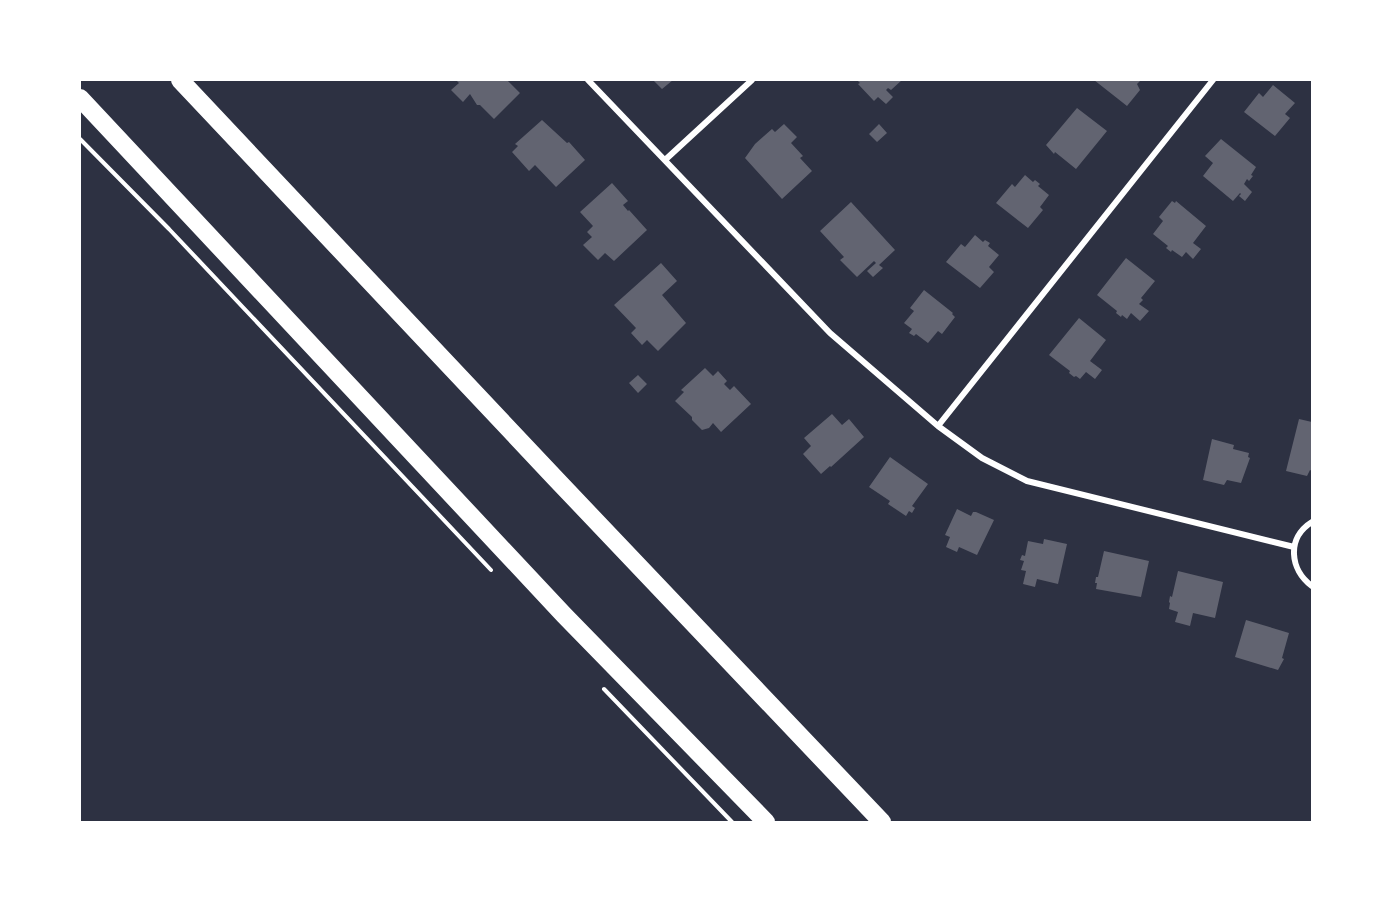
<svg xmlns="http://www.w3.org/2000/svg" width="1392" height="902" viewBox="0 0 1392 902" font-family="Cabin,sans-serif">
  <style>
    .building { fill: #626471 }
    .lines { fill: none; stroke-linecap: round; stroke-linejoin: round }
    .path { stroke: #fff; stroke-width: 4 }
    .minor { stroke: #fff; stroke-width: 6 }
    .motorway { stroke: #fff; stroke-width: 18 }
  </style>
  <rect width="100%" height="100%" fill="#2d3142"/>
  <!-- building -->
  <path class="building" d="M456 80H507L520 93 494 119 480 105H477L470 94 463 102 451 90 459 83Z
    M653 80H673L662 89Z
    M857 80H902L891 90 888 88 886 90 893 97 886 104 878 97 874 101 858 84 860 83Z
    M1094 80H1141L1137 84 1140 90 1127 106Z
    M1273 85 1295 103 1285 114 1290 118 1275 136 1244 112 1259 93 1263 97Z
    M1077 108 1107 131 1076 169 1055 152 1054 154 1046 145Z
    M542 120 567 143 569 142 585 160 556 187 535 165 529 171 512 152 518 146 515 144Z
    M784 124 797 137 791 143 803 156 800 158 812 171 782 199 745 158 755 144 772 129 775 132Z
    M879 124 887 133 877 142 869 134Z
    M1221 139 1256 167 1251 175 1253 176 1249 181 1247 179 1244 184 1252 192 1245 201 1239 196 1241 194 1240 193 1233 201 1203 176 1213 163 1205 156Z
    M1025 175 1033 182 1035 180 1040 184 1038 186 1049 195 1040 207 1043 210 1028 228 996 203 1012 184 1015 187Z
    M612 183 628 201 623 205 628 211 629 210 647 230 614 261 605 253 598 260 583 245 592 237 587 232 593 226 580 212Z
    M1172 201 1175 203 1176 201 1206 226 1193 243 1201 249 1193 259 1186 252 1182 257 1172 250 1171 252 1166 248 1168 246 1153 234 1163 221 1159 217Z
    M851 202 895 250 879 265 883 268 873 277 867 271 876 263 874 261 857 277 840 260 844 257 820 231Z
    M975 235 983 242 985 240 990 243 988 246 999 255 989 267 994 272 980 288 946 262 961 244 965 247Z
    M1126 258 1155 281 1141 298 1143 300 1139 304 1149 311 1140 321 1131 313 1127 319 1122 315 1121 317 1116 313 1117 311 1097 295Z
    M661 263 677 281 662 295 686 323 658 351 647 340 642 345 631 333 636 328 614 305Z
    M924 290 953 313 952 314 955 317 942 334 938 331 928 343 916 334 914 336 909 333 912 329 904 323 914 311 910 308Z
    M1079 318 1106 340 1090 361 1102 370 1095 379 1086 372 1080 379 1076 376 1074 377 1069 373 1070 371 1049 355Z
    M705 368 713 376 718 371 727 381 724 384 730 390 734 386 751 404 721 432 713 423 709 428 702 430 692 420V417L675 401 684 392 681 390Z
    M638 375 647 384 638 393 629 383Z
    M832 414 842 425 849 419 864 437 831 467 830 466 821 474 803 454 811 446 804 438Z
    M1299 419 1312 422V471L1310 470 1307 476 1286 471Z
    M1212 439 1234 445 1233 449 1249 453 1248 457 1250 458 1241 483 1227 480 1224 485 1203 480Z
    M890 457 928 484 912 506 915 508 912 513 909 511 906 516 888 504 890 501 869 487Z
    M957 509 971 516 973 512H976L994 520 977 555 959 547 957 552 946 547 950 537 945 535Z
    M1044 539 1067 544 1058 584 1037 579 1035 587 1023 584 1026 571 1021 570 1024 561 1020 560 1022 555 1025 556 1028 541 1043 544Z
    M1104 551 1149 561 1141 597 1096 589 1097 583H1095L1096 577H1098Z
    M1178 571 1223 582 1215 618 1193 613 1190 626 1175 622 1178 612 1169 609 1170 603 1169 602 1170 596 1172 597Z
    M1246 620 1289 633 1282 658 1284 659 1278 670 1235 657Z"/>
  <g class="lines">
    <!-- path -->
    <path class="path" d="M80 139 169 229 491 570
      M604 689 732 822"/>
    <!-- minor -->
    <path class="minor" d="M588 80 830 333 938 426 982 458 1027 481 1294 547
      M665 160 752 80
      M938 426 1213 80
      M1312 522C1286 538 1290 570 1312 586"/>
    <!-- motorway -->
    <path class="motorway" d="M180 80 555 478 882 822
      M80 98 564 615 766 822"/>
  </g>
  <!-- border -->
  <rect width="1392" height="902" fill="none" stroke="#ffffff" stroke-width="162"/>
</svg>
